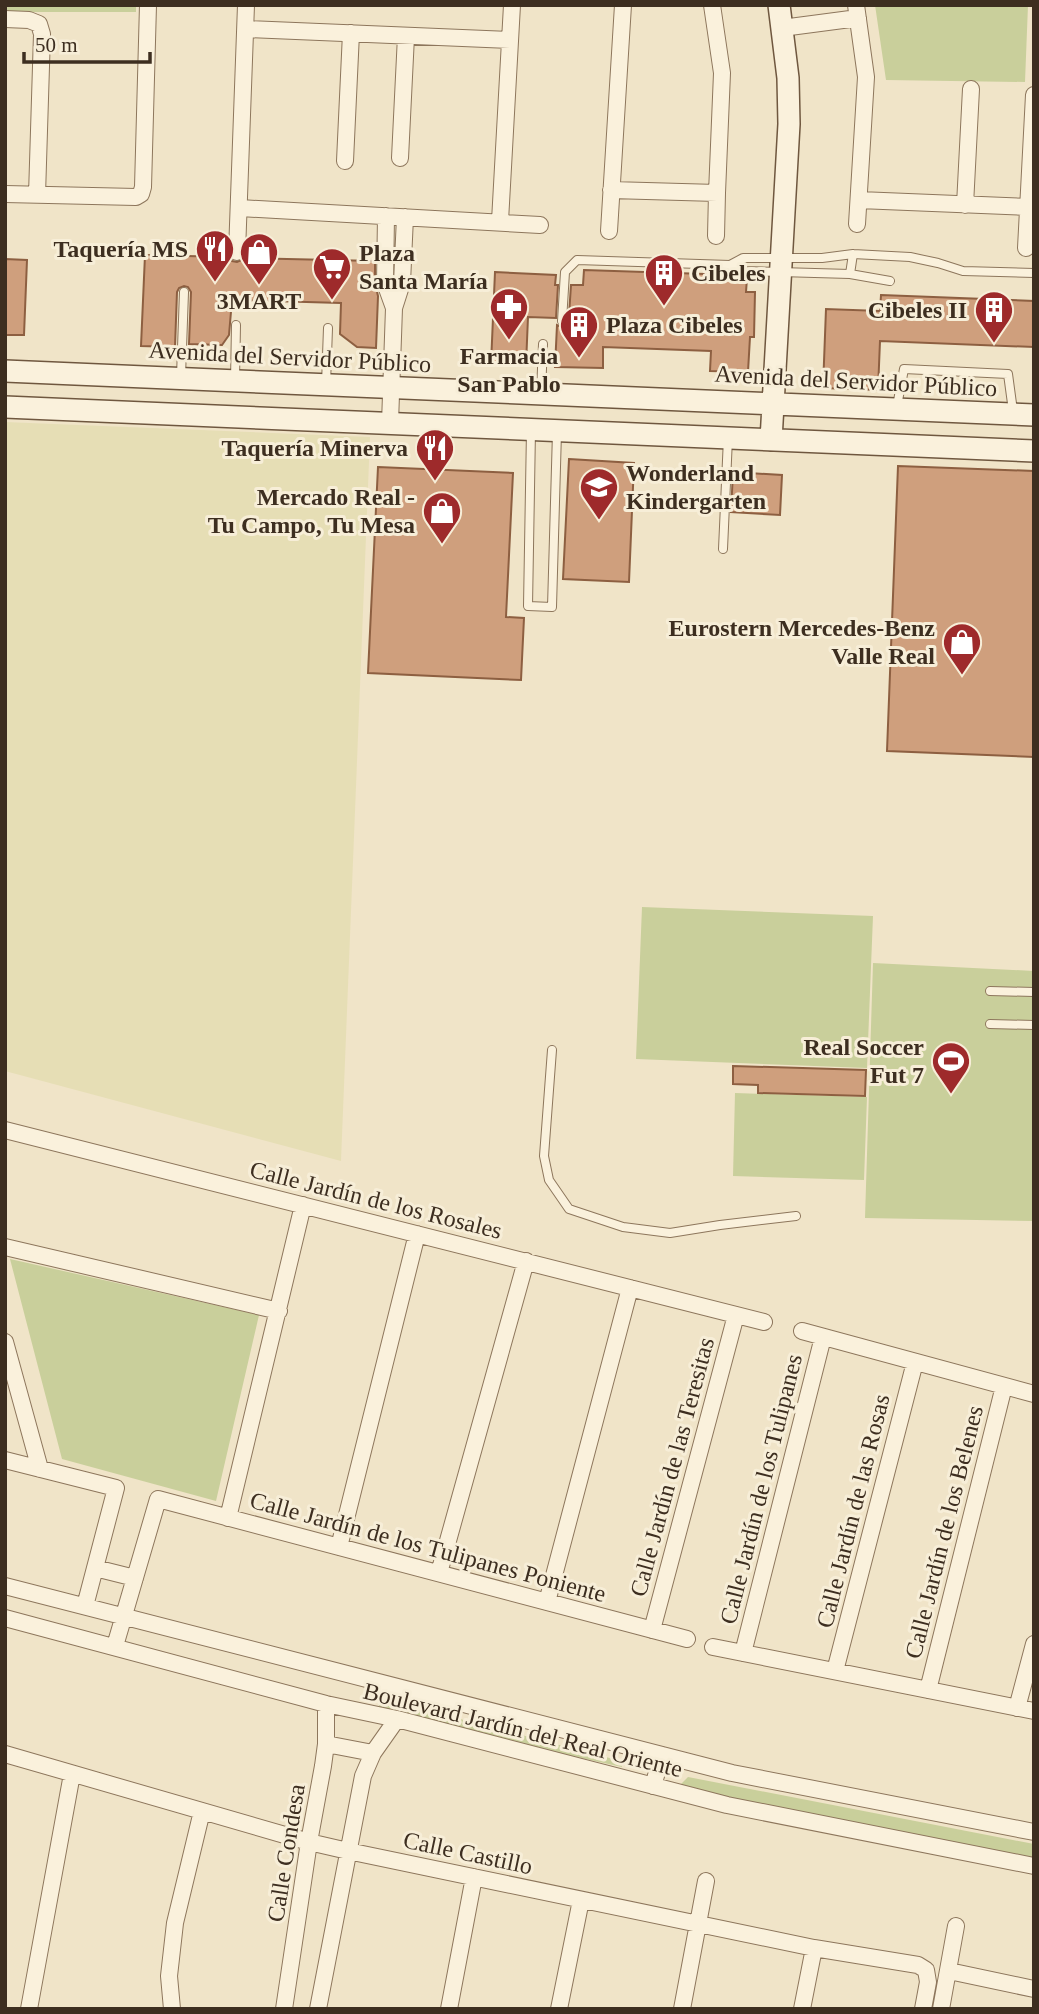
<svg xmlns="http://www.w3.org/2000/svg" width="1039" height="2014" viewBox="0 0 1039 2014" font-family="'Times New Roman',serif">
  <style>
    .farmland { fill: #e6deb5 }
    .green { fill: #c9cf9b }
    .building { fill: #cf9f7d; stroke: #8d5f41; stroke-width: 2 }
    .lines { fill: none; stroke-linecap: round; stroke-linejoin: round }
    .lane-casing { stroke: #8d765c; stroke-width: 10 }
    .street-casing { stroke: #8d765c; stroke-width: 18 }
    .secondary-casing { stroke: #6f573f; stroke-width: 24 }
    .lane { stroke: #faf1dc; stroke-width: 8 }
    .street { stroke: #faf1dc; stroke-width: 16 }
    .secondary { stroke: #faf1dc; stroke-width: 21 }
    .labels { text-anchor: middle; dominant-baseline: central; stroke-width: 6; stroke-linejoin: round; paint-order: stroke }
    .poi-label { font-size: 24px; font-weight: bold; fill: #3d2e20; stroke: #f7eed8; text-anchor: end }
    .street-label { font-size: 24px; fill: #3d2e20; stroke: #f7eed8 }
  </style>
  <rect width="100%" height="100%" fill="#f0e4c8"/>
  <!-- farmland -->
  <path class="farmland" d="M5 422 370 437 341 1161 5 1071Z"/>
  <!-- green -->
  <path class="green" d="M5 5H136V12H5Z
    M875 5H1028L1025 82 886 80Z
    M642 907 873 916 867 1068 636 1059Z
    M873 963 1034 971V1221L865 1218Z
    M735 1093 867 1097 864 1180 733 1176Z
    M10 1259 259 1315 216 1501 62 1459Z
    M379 1698 621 1761 622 1767 379 1713Z
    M688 1777 1034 1844V1859L688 1791 681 1784Z"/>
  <!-- building -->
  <path class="building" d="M145 255 228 257 232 261 237 262 246 258 375 261V283L378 296 376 348 357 347 340 334 341 303 232 300 229 335 222 345 189 344 191 292 188 287 184 286 179 288 177 292 175 347 141 346Z
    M5 259 27 260 24 335H5Z
    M584 270 736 275 747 278 746 292H755L754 337H750L748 372 710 371 711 351 603 347V368L555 367 557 325 561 327 573 329 579 323 577 317 569 315 571 285H583Z
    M495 272 556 275 555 285H558L556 318 528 317 526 365 491 364Z
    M881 295 1034 301V347L880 341 878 390 823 388 826 309 880 311Z
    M569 459 634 463 629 582 563 579Z
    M898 466 1034 471V757L887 751Z
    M378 467 513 473 506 617 524 618 521 680 368 673Z
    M733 472 782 475 780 515 731 512Z
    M733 1066 866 1070 865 1096 758 1093V1085L733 1084Z"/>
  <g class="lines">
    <!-- lane casing -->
    <g class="lane-casing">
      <path id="lane" d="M730 265 743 258H822L853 254 910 257 938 263 963 271 1034 273
        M850 274 853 254
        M573 322 562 321 565 272 577 260 730 265 743 271 850 274 890 281
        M181 376 184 292
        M235 380 236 325
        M326 384 328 328
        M541 393 543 344
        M897 406 904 369 1008 374 1013 411
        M531 430 528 606 552 607 557 432
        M723 549 728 438
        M990 991 1034 992
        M990 1024 1034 1025
        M552 1050 544 1156 549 1180 569 1209 623 1227 670 1233 720 1225 796 1216"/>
    </g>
    <!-- street casing -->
    <g class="street-casing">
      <path id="street" d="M856 5 866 77 857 224
        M5 19 29 20 39 24 42 34 37 195
        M782 28 858 18
        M246 29 510 40
        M400 158 406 36
        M345 161 351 33
        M611 190 717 193 722 73 712 5
        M5 194 136 197 141 194 143 187 148 5
        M859 200 1029 207
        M965 205 971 89
        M240 208 540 225
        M386 216 385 283 394 308
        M500 221 512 5
        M609 231 623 5
        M716 236 717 193
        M1026 248 1034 95
        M237 252 246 5
        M390 423 394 308 402 283 405 217
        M5 1130 764 1322
        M5 1247 279 1311
        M802 1331 1034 1394
        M5 1342 40 1469
        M5 1460 116 1488 85 1606
        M228 1518 303 1205
        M339 1547 417 1234
        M95 1568 135 1578
        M439 1573 526 1261
        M5 1586 732 1773 1034 1832
        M547 1602 630 1288
        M5 1618 326 1704 397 1719 727 1805 1034 1866
        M652 1630 736 1315
        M115 1646 158 1499 687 1639
        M713 1647 1034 1711
        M743 1653 823 1337
        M835 1671 915 1362
        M928 1690 1004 1386
        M1017 1708 1034 1644
        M326 1744 373 1753
        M5 1754 309 1842 348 1851 814 1948 918 1965 926 1970 928 1982 923 2009
        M653 1786 662 1755
        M949 1971 1034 1989
        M29 2009 72 1774
        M172 2009 169 1976 175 1923 202 1811
        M284 2009 309 1842 323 1766 326 1744V1704
        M318 2009 363 1776 373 1753 397 1719
        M449 2009 474 1877
        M559 2009 581 1900
        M682 2009 706 1881
        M802 2009 814 1948
        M941 2009 956 1926"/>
    </g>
    <!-- secondary casing -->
    <g class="secondary-casing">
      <path id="secondary" d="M5 371 1034 415
        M5 407 1034 451
        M771 440 789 124 788 78 779 5"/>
    </g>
    <!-- lane -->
    <use href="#lane" class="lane"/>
    <!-- street -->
    <use href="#street" class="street"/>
    <!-- secondary -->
    <use href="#secondary" class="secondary"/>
  </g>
  <!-- icons -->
  <defs>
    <g id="restaurant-pin" transform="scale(2.0125)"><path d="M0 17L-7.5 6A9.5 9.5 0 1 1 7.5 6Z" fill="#9e2a2b" stroke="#f7eed8"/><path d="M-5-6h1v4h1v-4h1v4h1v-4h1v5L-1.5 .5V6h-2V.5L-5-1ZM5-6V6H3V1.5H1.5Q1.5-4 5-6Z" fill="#fff"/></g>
    <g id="shop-pin" transform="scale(2.0125)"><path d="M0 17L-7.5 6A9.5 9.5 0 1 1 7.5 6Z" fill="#9e2a2b" stroke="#f7eed8"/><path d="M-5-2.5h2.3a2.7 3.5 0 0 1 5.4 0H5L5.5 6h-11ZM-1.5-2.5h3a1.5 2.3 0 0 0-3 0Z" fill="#fff"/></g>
    <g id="supermarket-pin" transform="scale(2.0125)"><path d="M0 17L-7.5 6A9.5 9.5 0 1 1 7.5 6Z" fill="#9e2a2b" stroke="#f7eed8"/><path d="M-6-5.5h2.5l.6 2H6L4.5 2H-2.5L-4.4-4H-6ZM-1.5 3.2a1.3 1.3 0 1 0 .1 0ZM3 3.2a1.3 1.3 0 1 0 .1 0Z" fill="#fff"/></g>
    <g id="building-pin" transform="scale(2.0125)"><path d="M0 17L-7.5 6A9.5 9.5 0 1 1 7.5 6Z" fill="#9e2a2b" stroke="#f7eed8"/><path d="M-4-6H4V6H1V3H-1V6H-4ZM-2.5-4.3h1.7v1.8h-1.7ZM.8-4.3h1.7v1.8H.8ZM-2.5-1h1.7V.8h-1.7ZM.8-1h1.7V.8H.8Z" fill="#fff"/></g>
    <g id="pharmacy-pin" transform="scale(2.0125)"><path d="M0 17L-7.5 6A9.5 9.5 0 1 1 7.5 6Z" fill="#9e2a2b" stroke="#f7eed8"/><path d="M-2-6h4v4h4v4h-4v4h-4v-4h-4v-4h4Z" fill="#fff"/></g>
    <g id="school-pin" transform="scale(2.0125)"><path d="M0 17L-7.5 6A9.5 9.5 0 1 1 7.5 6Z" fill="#9e2a2b" stroke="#f7eed8"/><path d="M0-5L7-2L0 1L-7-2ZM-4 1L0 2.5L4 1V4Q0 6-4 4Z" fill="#fff"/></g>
    <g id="stadium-pin" transform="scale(2.0125)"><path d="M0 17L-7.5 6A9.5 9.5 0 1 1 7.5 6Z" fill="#9e2a2b" stroke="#f7eed8"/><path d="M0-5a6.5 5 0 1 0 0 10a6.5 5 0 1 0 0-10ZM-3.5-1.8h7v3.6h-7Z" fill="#fff"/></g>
  </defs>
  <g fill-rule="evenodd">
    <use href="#restaurant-pin" x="215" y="249"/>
    <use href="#shop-pin" x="259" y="252"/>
    <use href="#supermarket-pin" x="332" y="267"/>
    <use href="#building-pin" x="664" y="273"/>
    <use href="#pharmacy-pin" x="509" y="307"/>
    <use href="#building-pin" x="994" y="310"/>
    <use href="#building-pin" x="579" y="325"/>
    <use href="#restaurant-pin" x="435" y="448"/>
    <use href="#school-pin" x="599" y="487"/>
    <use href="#shop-pin" x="442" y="511"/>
    <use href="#shop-pin" x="962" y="642"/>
    <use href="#stadium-pin" x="951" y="1061"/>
  </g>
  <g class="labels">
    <!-- poi labels -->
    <g class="poi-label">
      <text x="188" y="249">Taquería MS</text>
      <text x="359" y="253" text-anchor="start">Plaza<tspan x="359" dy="28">Santa María</tspan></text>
      <text x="691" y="273" text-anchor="start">Cibeles</text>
      <text x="259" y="301" text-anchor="middle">3MART</text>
      <text x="967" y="310">Cibeles II</text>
      <text x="606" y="325" text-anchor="start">Plaza Cibeles</text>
      <text x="509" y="356" text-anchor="middle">Farmacia<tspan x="509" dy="28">San Pablo</tspan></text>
      <text x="408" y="448">Taquería Minerva</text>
      <text x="626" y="473" text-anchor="start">Wonderland<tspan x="626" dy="28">Kindergarten</tspan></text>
      <text x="415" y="497">Mercado Real -<tspan x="415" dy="28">Tu Campo, Tu Mesa</tspan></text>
      <text x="935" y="628">Eurostern Mercedes-Benz<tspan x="935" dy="28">Valle Real</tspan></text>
      <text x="924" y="1047">Real Soccer<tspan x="924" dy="28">Fut 7</tspan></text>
    </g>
    <!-- street labels -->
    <g class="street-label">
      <text transform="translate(290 357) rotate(3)">Avenida del Servidor Público</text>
      <text transform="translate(856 381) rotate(3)">Avenida del Servidor Público</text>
      <text transform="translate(376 1200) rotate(14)">Calle Jardín de los Rosales</text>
      <text transform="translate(672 1467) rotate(-75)">Calle Jardín de las Teresitas</text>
      <text transform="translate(761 1489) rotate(-76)">Calle Jardín de los Tulipanes</text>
      <text transform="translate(853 1511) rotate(-76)">Calle Jardín de las Rosas</text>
      <text transform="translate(944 1532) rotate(-76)">Calle Jardín de los Belenes</text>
      <text transform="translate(428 1547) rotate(15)">Calle Jardín de los Tulipanes Poniente</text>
      <text transform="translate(523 1730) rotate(14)">Boulevard Jardín del Real Oriente</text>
      <text transform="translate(286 1853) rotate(-81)">Calle Condesa</text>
      <text transform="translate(468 1853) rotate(12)">Calle Castillo</text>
    </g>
  </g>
  <!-- border -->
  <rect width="1039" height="2014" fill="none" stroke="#3d2e20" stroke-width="14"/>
  <!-- scale -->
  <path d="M24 52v10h126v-10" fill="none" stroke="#3d2e20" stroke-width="3.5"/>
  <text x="35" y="52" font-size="21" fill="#3d2e20" stroke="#f7eed8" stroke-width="5" paint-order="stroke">50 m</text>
</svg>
